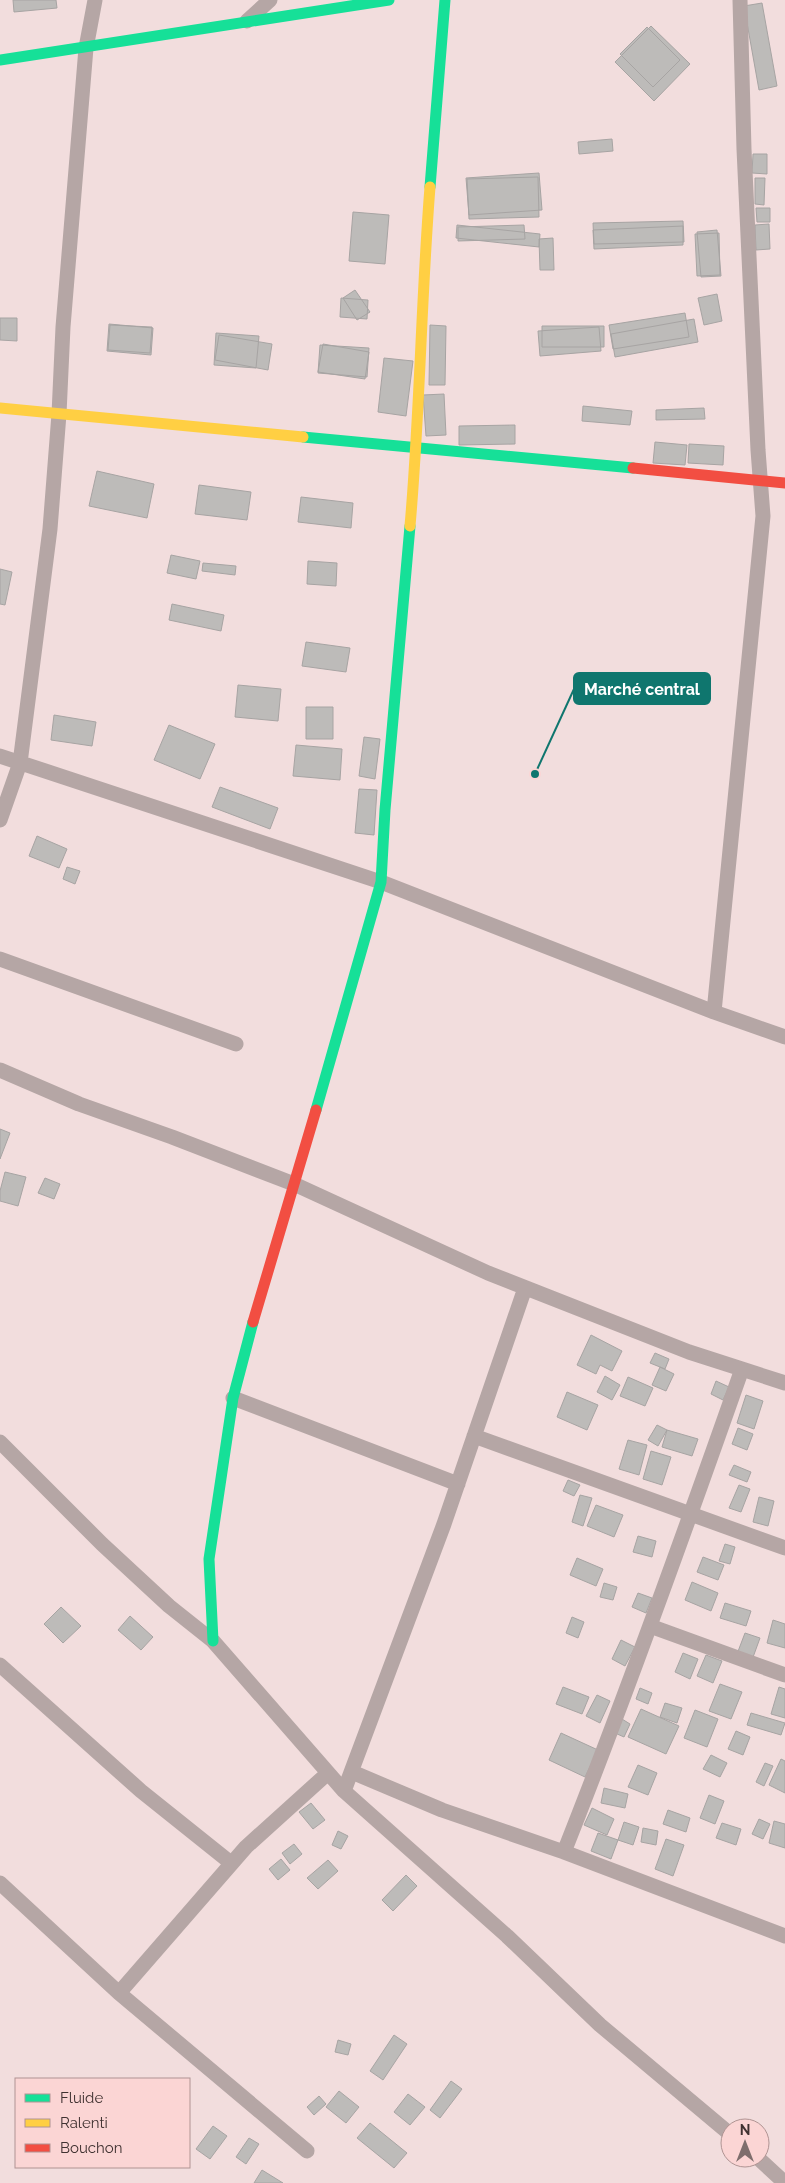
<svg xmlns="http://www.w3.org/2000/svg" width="785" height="2183" viewBox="0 0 785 2183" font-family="Raleway,sans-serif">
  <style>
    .building { fill: #bdbbb9; stroke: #a7a4a3 }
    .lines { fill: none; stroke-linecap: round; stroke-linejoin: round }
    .street { stroke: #b5a6a5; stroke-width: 15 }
    .fast { stroke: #16e098; stroke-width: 11 }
    .slow { stroke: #ffcf43; stroke-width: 11 }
    .jam { stroke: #f24e42; stroke-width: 11 }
    .leader { fill: none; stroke: #0f766e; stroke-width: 2 }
    .callout-dot { fill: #0f766e; stroke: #fbd5d4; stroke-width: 2 }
    .callout { fill: #0f766e; stroke: #0f766e; stroke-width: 2 }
    .callout-label { font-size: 16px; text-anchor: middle; font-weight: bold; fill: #fff }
  </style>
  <rect width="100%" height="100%" fill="#f2dddd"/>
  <!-- building -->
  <path class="building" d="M13 0H56L57 8 14 12Z
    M762 3 777 86 759 90 744 6Z
    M651 26 690 64 654 101 615 62Z
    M647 27 680 60 653 87 620 54Z
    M612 139 613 151 579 154 578 142Z
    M753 154H767V174L752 173Z
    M539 173 542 210 469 215 466 178Z
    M538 177 539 217 469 219 467 179Z
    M755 178H765L764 205 755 204Z
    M756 208H770V222H757Z
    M353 212 389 215 385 264 349 261Z
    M683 221 684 242 594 244 593 223Z
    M769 224 770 249 756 250 755 225Z
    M457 225 540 234 539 247 456 238Z
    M524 225 525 239 458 241V227Z
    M683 226V245L594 249 593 230Z
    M717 230 721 276 701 277 697 232Z
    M719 233 720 275 697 276 695 234Z
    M553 238 554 270H540L539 239Z
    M355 290 370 312 357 320 343 298Z
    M717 294 722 321 704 325 698 298Z
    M341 298 368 300 367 319 340 317Z
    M685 313 689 337 613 349 609 325Z
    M0 318H17V341L0 340Z
    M694 319 698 342 615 357 611 334Z
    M109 324 153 328 151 355 107 351Z
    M110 325 152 327 150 353 108 350Z
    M430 325 446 326 445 385H429Z
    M542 326H604V347H542Z
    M599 327 601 351 540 356 538 331Z
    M216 333 259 336 256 368 214 365Z
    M219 335 272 344 268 370 215 360Z
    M323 344 369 352 365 379 318 372Z
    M320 345 369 348 367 377 318 373Z
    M384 358 413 361 406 416 378 412Z
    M444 394 446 435 426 436 423 395Z
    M583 406 632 411 630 425 582 421Z
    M704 408 705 419 656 420V410Z
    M515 425V444L459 445V426Z
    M655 442 687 445 685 465 653 463Z
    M689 444 724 446 723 465 688 463Z
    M97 471 154 484 147 518 89 506Z
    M199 485 251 492 247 520 195 514Z
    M301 497 353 503 351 528 298 522Z
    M171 555 200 561 196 579 167 573Z
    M308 561 337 563 336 586 307 584Z
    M203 563 236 566 235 575 202 571Z
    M0 569 12 572 5 605 0 604Z
    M172 604 224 615 221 631 169 620Z
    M306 642 350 648 346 672 302 666Z
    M238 685 281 689 278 721 235 717Z
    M306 707H333V739H306Z
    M54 715 96 722 92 746 51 740Z
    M169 725 215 744 200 779 154 760Z
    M364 737 380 739 375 779 359 776Z
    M296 745 342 749 340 780 293 776Z
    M220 787 278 808 270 829 212 807Z
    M359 789 377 790 374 835 355 833Z
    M37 836 67 849 59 868 29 856Z
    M67 867 80 871 75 884 63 879Z
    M0 1129 10 1133 0 1159Z
    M5 1172 26 1177 18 1206 0 1201V1191Z
    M45 1178 60 1184 54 1199 38 1193Z
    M591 1335 622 1351 612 1371 600 1365 596 1374 577 1365Z
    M655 1353 669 1359 665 1369 650 1363Z
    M660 1367 674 1374 666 1391 652 1385Z
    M605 1376 620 1385 612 1400 597 1392Z
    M628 1377 653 1388 645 1406 620 1396Z
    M716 1381 729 1387 723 1400 711 1394Z
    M567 1392 598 1405 587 1430 557 1417Z
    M746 1395 763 1401 754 1429 737 1423Z
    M657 1425 667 1430 658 1446 648 1440Z
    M738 1428 753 1434 747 1450 732 1444Z
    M667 1430 698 1439 692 1456 662 1447Z
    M628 1440 647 1445 639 1475 619 1469Z
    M651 1451 671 1457 662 1485 643 1479Z
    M734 1465 751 1472 747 1482 729 1475Z
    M568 1480 580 1485 574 1496 563 1491Z
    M739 1485 750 1489 741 1512 729 1508Z
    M580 1495 592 1498 583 1526 572 1522Z
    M759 1497 774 1501 768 1526 753 1522Z
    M596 1505 623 1515 614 1537 587 1526Z
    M638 1536 656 1541 652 1557 633 1552Z
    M725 1544 735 1547 730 1564 719 1561Z
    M703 1557 724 1565 718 1580 697 1572Z
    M577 1558 603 1569 596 1586 570 1575Z
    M692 1582 718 1593 711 1611 685 1600Z
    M604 1583 617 1587 613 1600 600 1597Z
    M638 1593 652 1598 646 1613 632 1607Z
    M725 1603 751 1611 746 1626 720 1618Z
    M61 1607 81 1626 63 1643 44 1624Z
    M130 1616 153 1637 141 1650 118 1630Z
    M572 1617 584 1622 578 1638 566 1633Z
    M773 1620 785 1624V1648L767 1643Z
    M745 1633 760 1638 752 1660 737 1654Z
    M621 1640 635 1647 625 1666 612 1659Z
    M683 1653 698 1659 690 1679 675 1672Z
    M706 1655 722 1661 713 1683 697 1676Z
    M720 1684 742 1692 731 1719 709 1711Z
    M563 1687 589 1697 582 1714 556 1704Z
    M779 1687 785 1689V1718L771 1714Z
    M640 1688 652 1693 648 1704 636 1699Z
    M597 1695 610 1701 600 1723 586 1716Z
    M665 1703 682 1708 677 1723 660 1717Z
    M641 1709 679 1726 666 1754 628 1737Z
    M695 1710 718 1719 707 1747 684 1738Z
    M751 1713 785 1723 781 1735 747 1725Z
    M622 1719 630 1724 624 1737 615 1733Z
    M736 1731 750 1737 743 1755 728 1749Z
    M561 1733 598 1750 585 1777 549 1760Z
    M711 1755 727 1763 720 1777 703 1769Z
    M781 1759 785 1761V1793L769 1785Z
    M765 1763 773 1766 764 1786 756 1782Z
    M638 1765 657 1773 648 1795 628 1787Z
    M604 1788 628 1794 625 1808 601 1803Z
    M709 1795 724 1801 715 1824 700 1818Z
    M311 1803 325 1820 313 1829 299 1812Z
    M592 1808 614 1819 607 1835 584 1825Z
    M668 1810 690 1818 686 1832 663 1824Z
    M759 1819 770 1824 763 1839 752 1834Z
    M774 1821 785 1824V1848L769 1843Z
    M624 1822 639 1827 633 1845 618 1840Z
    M722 1823 741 1829 736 1845 716 1838Z
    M643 1828 658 1831 656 1845 641 1842Z
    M338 1831 348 1836 341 1849 332 1845Z
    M598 1833 618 1840 611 1859 591 1851Z
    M666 1839 684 1845 673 1876 655 1869Z
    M294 1844 302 1854 290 1864 282 1853Z
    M281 1859 290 1870 278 1880 269 1869Z
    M328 1860 338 1871 318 1889 307 1878Z
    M406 1875 417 1886 393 1911 382 1900Z
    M394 2035 407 2044 383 2080 370 2071Z
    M338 2040 351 2044 348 2055 335 2052Z
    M451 2081 462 2089 440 2118 430 2110Z
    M339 2091 359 2107 346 2123 326 2107Z
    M408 2094 425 2107 410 2125 394 2112Z
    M319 2096 326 2104 314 2115 307 2107Z
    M370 2123 407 2153 394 2168 357 2138Z
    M213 2126 227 2136 210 2159 196 2149Z
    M249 2138 259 2144 246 2164 236 2157Z
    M262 2170 283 2183H254Z"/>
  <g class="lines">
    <!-- street -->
    <path class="street" d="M247 21 270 0
      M0 756 381 882 714 1012 785 1037
      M0 820 20 763 50 529 59 414 63 327 86 48 95 0
      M0 959 236 1044
      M714 1012 763 516 758 450 744 149 740 0
      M0 1070 79 1104 172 1137 294 1184 488 1273 689 1352 785 1383
      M233 1398 458 1484
      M474 1436 785 1548
      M0 1442 102 1544 169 1606 213 1641 344 1791 507 1936 600 2025 730 2134
      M650 1626 785 1675
      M0 1665 141 1791 231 1863
      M352 1772 442 1810 564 1852 785 1936
      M344 1791 444 1524 525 1288
      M564 1852C627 1693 685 1531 742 1369
      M0 1883 119 1993 307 2151
      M119 1993 246 1847 328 1773
      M758 2158 785 2183"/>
    <!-- fast -->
    <path class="fast" d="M0 60 389 0
      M430 187 445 0
      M303 437 633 468
      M316 1110 381 882 385 810 410 526
      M213 1641 209 1559 233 1398 253 1322"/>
    <!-- slow -->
    <path class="slow" d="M0 408 303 437
      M410 526C420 413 421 300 430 187"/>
    <!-- jam -->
    <path class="jam" d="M633 468 785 483
      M253 1322 316 1110"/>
  </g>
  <!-- callouts -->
  <path class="leader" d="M535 774L574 689"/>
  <circle class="callout-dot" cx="535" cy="774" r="5"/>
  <rect class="callout" x="574" y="673" width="136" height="31" rx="5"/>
  <g class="callout-label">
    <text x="642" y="695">Marché central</text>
  </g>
  <!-- legend -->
  <rect x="15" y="2078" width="175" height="90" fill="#fbd5d4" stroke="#b09493"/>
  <rect x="25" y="2094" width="25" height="8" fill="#16e098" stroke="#b09493"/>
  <text x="60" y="2103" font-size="15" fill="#403231">Fluide</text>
  <rect x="25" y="2119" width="25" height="8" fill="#ffcf43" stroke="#b09493"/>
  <text x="60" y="2128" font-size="15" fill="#403231">Ralenti</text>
  <rect x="25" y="2144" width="25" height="8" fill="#f24e42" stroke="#b09493"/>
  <text x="60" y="2153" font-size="15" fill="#403231">Bouchon</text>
  <!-- north arrow -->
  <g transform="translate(745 2143)"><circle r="24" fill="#fbd5d4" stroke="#b09493"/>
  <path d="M0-4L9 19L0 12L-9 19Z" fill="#7e6e6d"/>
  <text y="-8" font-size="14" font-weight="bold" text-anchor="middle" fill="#403231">N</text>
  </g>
</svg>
